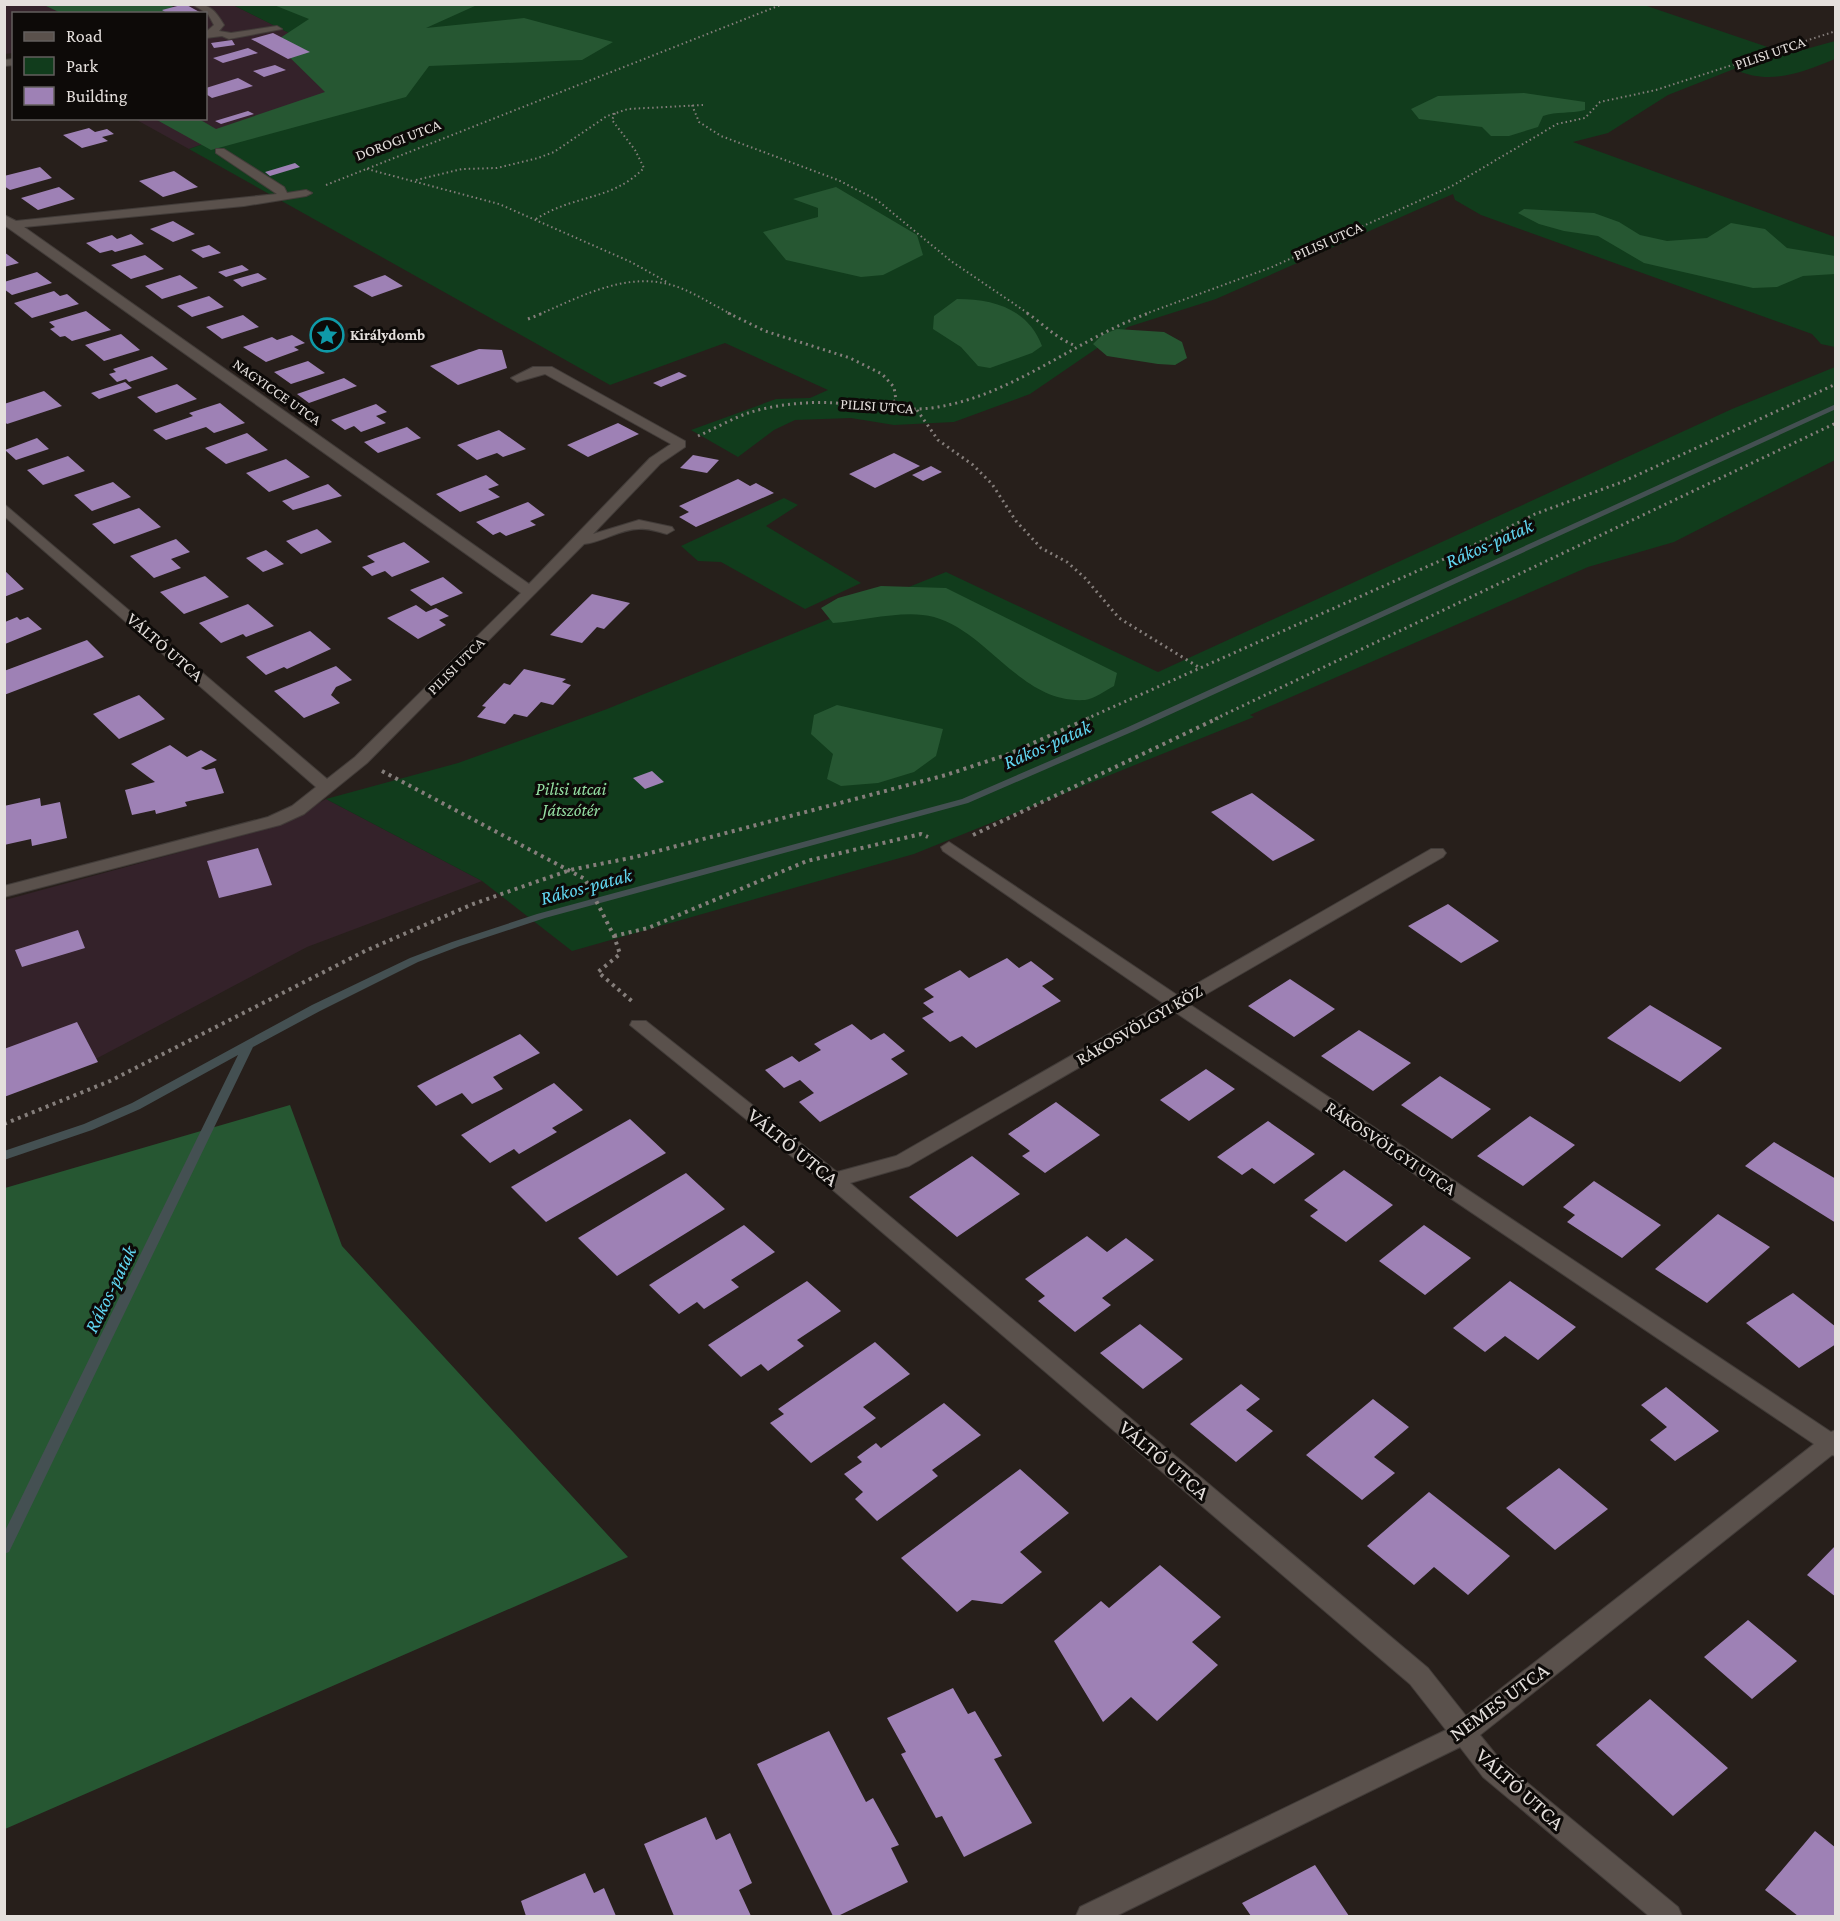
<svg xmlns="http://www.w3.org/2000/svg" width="1840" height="1921" viewBox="0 0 1840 1921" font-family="'Crimson Pro',serif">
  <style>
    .industrial { fill: #34222a }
    .green { fill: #113c1c }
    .forest { fill: #265732 }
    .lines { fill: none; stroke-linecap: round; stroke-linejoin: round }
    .stream { fill: #445052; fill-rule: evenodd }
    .building { fill: #9e81b5 }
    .minor-casing { stroke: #423c39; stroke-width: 2 }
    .path-far2 { stroke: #857e7b; stroke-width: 2; stroke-dasharray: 1.5 3; stroke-linecap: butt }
    .path-far1 { stroke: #857e7b; stroke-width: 3; stroke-dasharray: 2 4; stroke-linecap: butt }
    .path { stroke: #857e7b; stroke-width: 4; stroke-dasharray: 3 4.5; stroke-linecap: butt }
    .minor { fill: #5a514c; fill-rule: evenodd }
    .labels { text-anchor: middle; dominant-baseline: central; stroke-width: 6; stroke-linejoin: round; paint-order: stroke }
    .far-street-label { font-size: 15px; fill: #e4dfdc; stroke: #0d0a08 }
    .far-poi-label { font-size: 15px; font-weight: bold; fill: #e4dfdc; stroke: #0d0a08; text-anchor: start }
    .street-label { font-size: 18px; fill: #e4dfdc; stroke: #0d0a08 }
    .park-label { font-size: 18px; font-style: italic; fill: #95dfa3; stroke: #0d0a08 }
    .water-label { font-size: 20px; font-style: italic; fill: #61d6f1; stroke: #0d0a08 }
    .near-street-label { font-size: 21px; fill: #e4dfdc; stroke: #0d0a08 }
  </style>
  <rect width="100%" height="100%" fill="#271f1b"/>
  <!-- industrial -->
  <path class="industrial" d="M4 5H233L384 80 189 149 135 119 206 118V14H14L13 53 5 54Z
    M326 799 482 881 307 947 90 1062 5 1092V900L280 825Z"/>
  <!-- green -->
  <path class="green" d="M233 5H1644L1788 54 1835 41V59C1801 73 1769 86 1734 69L1668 95 1608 133 1573 142 1835 237V347L1821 344 1812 334 1481 215 1455 200 1453 194 1216 299 1128 327 1030 394 954 422 894 425 851 418 795 420 774 430 738 457 691 430 776 399 810 398 828 390 725 343 610 385 189 149 383 80Z
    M1835 367V460L1674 542 1588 567 1250 715 1254 717 914 854 572 951 482 881 326 799 458 763 607 709 946 572 1158 672 1732 409Z
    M784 498 798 505 766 526 861 583 805 609 721 562 698 561 681 546Z"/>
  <!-- forest -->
  <path class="forest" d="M44 5H169L188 13H61Z
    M274 5H477L426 28 524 18 613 42 582 60 429 66 406 97 211 150 157 120 199 119 216 129 325 92 274 42 309 19Z
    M1524 93 1585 102V110C1570 114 1557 111 1543 116L1538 127 1509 136H1491L1482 127 1419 119 1411 109 1438 96Z
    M836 187 917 235 923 255 883 275 861 277 786 260 763 232 818 217V208L793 199Z
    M1524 209 1594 213 1619 222 1640 235 1667 241 1707 238 1731 223 1765 229 1787 248 1835 256V274L1803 276 1777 287 1753 288 1644 263 1598 236 1564 231 1539 224 1518 213Z
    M957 299C994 299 1028 309 1042 346L1032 353 990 368 978 366 961 347 933 329 934 316Z
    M1117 329 1164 332 1182 342 1187 358 1175 365 1158 364 1107 356 1093 344 1102 335Z
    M881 586 946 588 1117 673 1114 686C1106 690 1094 699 1085 700 1021 704 990 633 934 617 905 609 863 621 833 623L821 608 838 598Z
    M837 705 943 729 936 756 914 772 878 783 841 786 827 779 833 754 811 734 814 715Z
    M290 1105 342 1246 628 1557 5 1829V1188Z"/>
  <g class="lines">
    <!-- stream -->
    <path class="stream" d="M1836 404V409L1134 731 968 803 545 918 460 946 418 962 320 1011 253 1047 9 1552 4 1554V1533L238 1055 140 1109 92 1130 4 1160V1151L84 1124 132 1103 312 1005 410 958 452 942 537 914 962 799 1128 727Z"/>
  </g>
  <!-- building -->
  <path class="building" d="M185 4 203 14H168L162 10Z
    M273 33 310 52 288 59 251 39Z
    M232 40 235 45 214 48 211 43Z
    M248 48 258 53 223 63 213 58Z
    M275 65 286 70 264 77 253 71Z
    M238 78 253 86 212 98 206 94V88Z
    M248 111 254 114 221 124 215 121Z
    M89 128 95 132 107 129 114 134 102 137 108 141 82 148 63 135Z
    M295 163 300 167 270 176 265 172Z
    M40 167 52 178 10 190 4 186V176Z
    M174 171 198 187 163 197 139 181Z
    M59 187 75 199 38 210 21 198Z
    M173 221 195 234 173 242 150 229Z
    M131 234 144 244 115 252 112 250 100 253 86 243 112 235 117 239Z
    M209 245 221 253 203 258 191 250Z
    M4 252 19 263 4 267Z
    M145 255 164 269 131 279 111 265Z
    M242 265 249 270 226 277 218 272Z
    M37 272 52 283 12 295 4 289V282Z
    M258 273 267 279 242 287 233 280Z
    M180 275 198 288 162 299 145 286Z
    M385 275 403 286 372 297 353 286Z
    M54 291 60 296 67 294 79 304 32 318 14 303Z
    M209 296 224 307 192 317 177 306Z
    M86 311 111 330 72 341 65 336 60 337 50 329 55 327 49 322Z
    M243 315 259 327 222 339 206 327Z
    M121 334 140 350 104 361 85 345Z
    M292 335 305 343 294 347 299 350 266 362 243 347 272 337 277 340Z
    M479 349 502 350 507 368 458 385 430 366Z
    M152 356 168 369 129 382 126 379 117 382 109 374 116 372 113 369Z
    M308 361 325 373 291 384 274 372Z
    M679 372 687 376 661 387 653 383Z
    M344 378 357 386 309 403 297 394Z
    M125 382 132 388 99 399 91 393Z
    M177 384 197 399 156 413 137 397Z
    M44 391 62 406 7 424 4 421V404Z
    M220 403 245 423 214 433 206 427 166 440 153 430 193 416 189 413Z
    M376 404 387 412 376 416 386 423 361 432 354 426 345 430 331 420Z
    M618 423 639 434 588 457 567 445Z
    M407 427 421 438 378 453 364 442Z
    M499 430 526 449 503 457 497 453 477 460 457 445Z
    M247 433 268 450 226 464 205 448Z
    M37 438 49 449 16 460 5 450Z
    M894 453 920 466 875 488 849 474Z
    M693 455 719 460 707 473 680 468Z
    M68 456 85 471 43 485 27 470Z
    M286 459 310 477 269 492 246 473Z
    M931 466 942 472 923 481 912 475Z
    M486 475 499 485 488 489 500 497 460 512 436 494Z
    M738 479 750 486 756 483 774 493 696 527 679 517 689 512 679 506Z
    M113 482 131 497 92 511 74 495Z
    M328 484 342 496 293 510 282 501Z
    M528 502 545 515 530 521 536 525 506 536 500 532 493 535 476 522Z
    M139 508 161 527 114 544 92 524Z
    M317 529 332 542 301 554 286 541Z
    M176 539 190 552 171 559 181 568 154 578 130 556Z
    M404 542 430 562 392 577 385 571 372 576 362 567 375 562 367 556Z
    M266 550 284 564 263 572 246 558Z
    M4 570 24 589 4 597Z
    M205 576 229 597 184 614 160 592Z
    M443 577 463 593 431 606 410 590Z
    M592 594 630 603 604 629 597 627 582 643 550 635Z
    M248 604 274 626 246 637 243 634 221 643 199 623Z
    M416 605 426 612 436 608 449 616 439 620 446 625 418 639 387 618Z
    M17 617 20 620 28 617 42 629 5 644V622Z
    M310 631 331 649 287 669 284 667 266 675 246 657Z
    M87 640 104 657 4 695V671Z
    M336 666 352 680 336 687 331 695 340 703 304 718 274 691Z
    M524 669 566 679 562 682 571 685 553 705 541 702 527 717 514 714 505 724 477 717 486 707 482 706 504 683 510 685Z
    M139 695 165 719 119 739 93 714Z
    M170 745 187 757 201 750 217 760 201 768 206 770 215 768 224 793 185 802 187 806 156 814 155 810 132 815 125 790 155 782 131 764Z
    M652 771 664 782 645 789 633 778Z
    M1252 793 1315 840 1273 861 1211 812Z
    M40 798 41 806 60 802 67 838 32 846 31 839 4 845V806Z
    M258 848 272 885 219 898 207 861Z
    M1448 904 1499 941 1461 963 1408 926Z
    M78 930 85 948 22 967 15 950Z
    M1007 958 1019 968 1031 961 1054 979 1042 986 1061 1001 976 1048 962 1036 950 1042 922 1018 934 1012 923 1003 934 997 924 989 960 970 969 978Z
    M1290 979 1335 1009 1294 1037 1248 1006Z
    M1650 1005 1722 1048 1680 1082 1607 1038Z
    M77 1022 98 1062 4 1097V1049Z
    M852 1024 871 1040 884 1033 905 1051 891 1059 908 1074 820 1122 799 1102 814 1093 800 1080 784 1088 765 1070 792 1056 799 1062 821 1050 814 1044Z
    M1359 1030 1411 1063 1373 1091 1321 1056Z
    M520 1034 540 1053 493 1077 503 1089 472 1104 462 1093 436 1106 417 1086Z
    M1206 1069 1235 1089 1189 1121 1160 1100Z
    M1440 1076 1491 1109 1452 1139 1401 1105Z
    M554 1083 583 1110 552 1128 557 1132 519 1154 514 1149 490 1163 461 1135Z
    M1056 1102 1100 1135 1045 1173 1022 1156 1030 1151 1008 1134Z
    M1530 1116 1575 1145 1523 1186 1477 1156Z
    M630 1119 666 1153 546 1222 511 1187Z
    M1268 1121 1315 1154 1274 1184 1252 1168 1242 1175 1217 1157Z
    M1774 1142 1836 1179V1223L1745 1166Z
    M972 1156 1020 1194 957 1237 909 1197Z
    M1344 1170 1393 1205 1346 1242 1310 1216 1318 1210 1304 1200Z
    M686 1173 725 1209 617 1276 578 1238Z
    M1594 1181 1661 1225 1622 1258 1567 1222 1575 1215 1563 1207Z
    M1718 1214 1770 1247 1707 1303 1655 1269Z
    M744 1225 775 1252 731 1280 739 1287 704 1309 697 1302 679 1314 649 1285Z
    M1424 1225 1471 1258 1425 1295 1379 1261Z
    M1087 1236 1107 1252 1126 1238 1154 1260 1102 1298 1111 1305 1075 1332 1038 1301 1045 1296 1025 1279Z
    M807 1281 841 1311 797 1340 804 1346 768 1371 761 1364 741 1377 708 1345Z
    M1510 1281 1576 1327 1538 1360 1505 1336 1485 1352 1453 1328Z
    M1793 1293 1836 1327V1344L1799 1368 1746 1323Z
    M1140 1324 1183 1359 1143 1389 1100 1353Z
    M875 1342 910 1374 863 1407 876 1418 811 1463 770 1423 784 1414 778 1409Z
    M1241 1384 1260 1399 1246 1410 1273 1431 1236 1462 1190 1424Z
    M1666 1387 1719 1431 1675 1461 1650 1440 1667 1427 1641 1405Z
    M1373 1399 1409 1427 1374 1457 1395 1473 1362 1500 1306 1455Z
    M944 1403 981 1435 932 1470 938 1476 877 1521 855 1499 863 1492 844 1474 862 1462 857 1457 876 1443 881 1448Z
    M1559 1468 1608 1509 1555 1550 1506 1508Z
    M1020 1469 1069 1513 1020 1552 1042 1572 1002 1604 972 1600 957 1612 901 1558Z
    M1429 1492 1510 1556 1468 1595 1434 1567 1414 1585 1367 1546Z
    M1836 1545V1597L1807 1575Z
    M1160 1565 1221 1617 1192 1642 1218 1665 1157 1721 1131 1697 1103 1722 1054 1641 1101 1601 1109 1608Z
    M1748 1620 1797 1661 1752 1699 1704 1657Z
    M953 1688 968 1714 975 1711 1002 1756 994 1759 1032 1823 964 1857 942 1816 936 1818 901 1754 906 1752 887 1718Z
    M1650 1699 1728 1768 1673 1816 1596 1745Z
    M829 1731 866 1802 873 1798 899 1845 891 1848 908 1882 838 1916H833L757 1764Z
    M706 1817 716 1840 730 1833 752 1883 739 1890 751 1916H674L644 1844Z
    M1815 1831 1836 1848V1916H1798L1765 1890Z
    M1315 1865 1349 1916H1251L1242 1903Z
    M585 1873 594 1893 604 1888 616 1916H526L521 1901Z"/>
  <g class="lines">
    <!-- minor casing -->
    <g class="minor-casing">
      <path id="minor" d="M192 4C210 4 215 10 224 25L219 31 231 33 277 26 282 29 229 39 222 36 206 38V32L214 25 208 14Z
        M14 59V65L4 66V60Z
        M216 149H224L284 187 287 193 306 190 312 193 306 196 244 206 24 227 529 584 650 458 671 444 545 374 517 382 511 378 533 367H552L685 441V447L660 464 593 534 639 520 672 527 674 530 667 534C658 532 649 528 639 529 620 529 603 542 584 544L367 763 304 814 280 825 4 897V886L268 817 292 806 316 787 4 516V504L327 779 355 757 521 593 4 225V215L16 221 277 194 216 153Z
        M949 842 1177 995 1431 849H1443L1446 853 1443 857 1189 1004 1831 1432 1836 1430V1456L1832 1455 1480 1735 1501 1761 1678 1907 1682 1916H1649L1483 1777 1460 1747 1116 1916H1076L1080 1907 1446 1730 1410 1684 827 1185 630 1025 632 1021H646L837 1172 896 1156 1163 1003 943 851 941 847ZM1175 1012 1814 1444 1466 1716 1428 1668 850 1183 909 1166Z"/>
    </g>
    <!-- path-far2 -->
    <path class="path-far2" d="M692 105 699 122 721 136 838 180 877 200 951 261 1029 314
      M367 169 499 204 631 262 667 282
      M416 180 462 169 497 168 538 158 554 152 607 116 628 109 703 105
      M326 185 783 4
      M536 219C575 194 612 201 644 168L635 150 612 120 615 113
      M540 314C580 297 623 273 668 284 689 289 711 304 731 314
      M1145 314 1272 267 1452 186 1557 124 1585 118 1600 102 1656 90 1836 31"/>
    <!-- path-far1 -->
    <path class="path-far1" d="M728 313 765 331 850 358 882 374 894 387 896 400 883 409
      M1027 313C1046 326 1054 337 1076 346
      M528 319 543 313
      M917 410 938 440 973 465 992 484 1016 521 1041 548 1067 562 1085 578 1119 618 1200 668
      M698 436C714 429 731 419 748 413 773 405 807 401 834 403 869 405 902 413 938 407 1015 394 1077 339 1149 313
      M1086 719 1462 551 1535 514 1622 482 1836 384
      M1215 719 1836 423"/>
    <!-- path -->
    <path class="path" d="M382 771 585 879 614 936 620 954 598 972 634 1003
      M973 835 1218 718
      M614 936 648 928 807 861 921 834 928 837
      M4 1124 110 1081 365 951 473 904 570 870 635 857 946 775 1009 754 1089 718"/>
    <!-- minor -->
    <use href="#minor" class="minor"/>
  </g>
  <!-- icons -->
  <defs>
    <g id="sight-ring" transform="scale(1.725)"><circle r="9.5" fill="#0d0a08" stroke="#0f9aa8" stroke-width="1.5"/><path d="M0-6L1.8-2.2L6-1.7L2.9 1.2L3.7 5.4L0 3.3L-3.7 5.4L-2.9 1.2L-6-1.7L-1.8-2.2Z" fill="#0f9aa8"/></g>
  </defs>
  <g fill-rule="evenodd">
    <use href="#sight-ring" x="327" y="335"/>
  </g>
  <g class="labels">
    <!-- far-street labels -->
    <g class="far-street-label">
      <text transform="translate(1770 53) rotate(-19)">PILISI UTCA</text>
      <text transform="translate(398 140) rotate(-21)">DOROGI UTCA</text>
      <text transform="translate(1328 241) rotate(-24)">PILISI UTCA</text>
      <text transform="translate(277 392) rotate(35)">NAGYICCE UTCA</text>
      <text transform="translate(877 406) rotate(4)">PILISI UTCA</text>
      <text transform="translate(456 666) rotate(-45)">PILISI UTCA</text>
    </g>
    <!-- far-poi labels -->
    <g class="far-poi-label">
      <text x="350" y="335">Királydomb</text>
    </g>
    <!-- street labels -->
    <g class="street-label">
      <text transform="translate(165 647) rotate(41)">VÁLTÓ UTCA</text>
      <text transform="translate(1139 1025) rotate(-30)">RÁKOSVÖLGYI KÖZ</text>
      <text transform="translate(1391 1148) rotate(34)">RÁKOSVÖLGYI UTCA</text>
    </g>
    <!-- park labels -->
    <g class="park-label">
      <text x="571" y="789">Pilisi utcai<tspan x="571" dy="21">Játszótér</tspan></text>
    </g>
    <!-- water labels -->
    <g class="water-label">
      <text transform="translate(1489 543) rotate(-24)">Rákos-patak</text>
      <text transform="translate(1047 744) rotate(-24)">Rákos-patak</text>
      <text transform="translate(586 886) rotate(-15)">Rákos-patak</text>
      <text transform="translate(110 1289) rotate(-64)">Rákos-patak</text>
    </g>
    <!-- near-street labels -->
    <g class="near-street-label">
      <text transform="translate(793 1147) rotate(39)">VÁLTÓ UTCA</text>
      <text transform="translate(1164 1460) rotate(40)">VÁLTÓ UTCA</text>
      <text transform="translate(1499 1702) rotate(-36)">NEMES UTCA</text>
      <text transform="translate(1520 1789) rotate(42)">VÁLTÓ UTCA</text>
    </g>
  </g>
  <!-- border -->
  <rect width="1840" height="1921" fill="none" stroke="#e4dfdc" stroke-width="12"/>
  <!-- legend -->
  <rect x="12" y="12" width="195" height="108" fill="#0d0a08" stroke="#635f5d" stroke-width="1.5"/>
  <rect x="24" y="32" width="30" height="9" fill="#5a514c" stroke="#635f5d" stroke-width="1.5"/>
  <text x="66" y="42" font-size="18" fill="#e4dfdc">Road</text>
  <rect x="24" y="57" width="30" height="18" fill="#113c1c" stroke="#635f5d" stroke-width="1.5"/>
  <text x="66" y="72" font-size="18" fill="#e4dfdc">Park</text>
  <rect x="24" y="87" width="30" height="18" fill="#9e81b5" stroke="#635f5d" stroke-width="1.5"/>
  <text x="66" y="102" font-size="18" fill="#e4dfdc">Building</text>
</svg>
